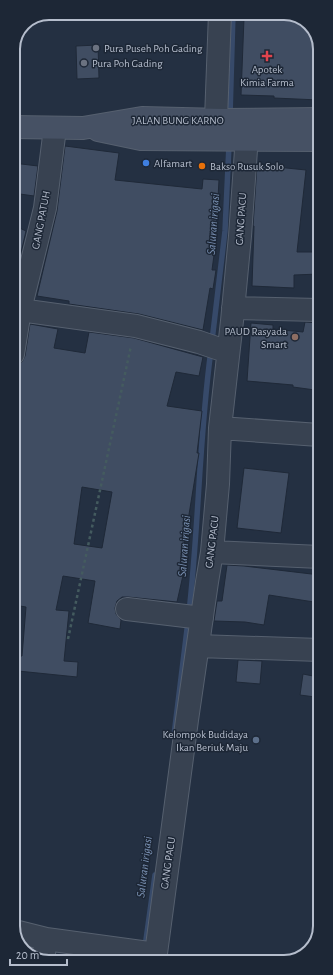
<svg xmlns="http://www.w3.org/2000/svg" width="333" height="975" viewBox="0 0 333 975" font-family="'Alegreya Sans',sans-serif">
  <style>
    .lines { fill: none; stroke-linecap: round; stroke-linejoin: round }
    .stream { stroke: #374a6a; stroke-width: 5.5 }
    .building { fill: #404d62; stroke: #1f2938; fill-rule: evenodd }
    .street-casing { stroke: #56606f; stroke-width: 24 }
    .secondary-casing { stroke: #56606f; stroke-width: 24 }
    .path { stroke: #445b5f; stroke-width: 2.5; stroke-dasharray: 3 3; stroke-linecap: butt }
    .street { stroke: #384251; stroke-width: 22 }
    .secondary { stroke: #465164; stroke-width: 22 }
    .worship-dot { fill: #6b7280; stroke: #1d2736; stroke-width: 1.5 }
    .health-dot { fill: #e0444e; stroke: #1d2736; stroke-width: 1.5 }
    .shop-dot { fill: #3f7fe0; stroke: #1d2736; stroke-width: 1.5 }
    .food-dot { fill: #e8710a; stroke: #1d2736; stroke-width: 1.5 }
    .education-dot { fill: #8d6e63; stroke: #1d2736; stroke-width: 1.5 }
    .service-dot { fill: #5c6f8a; stroke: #1d2736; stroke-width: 1.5 }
    .labels { text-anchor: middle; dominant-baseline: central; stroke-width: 3; stroke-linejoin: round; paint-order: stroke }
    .poi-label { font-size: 11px; fill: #b5bdcc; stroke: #1d2736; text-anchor: start }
    .street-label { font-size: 11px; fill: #b5bdcc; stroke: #1d2736 }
    .water-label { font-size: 12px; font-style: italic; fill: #7b92b4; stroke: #1d2736 }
    .rim { fill: none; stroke: #b5bdcc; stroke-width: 2 }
  </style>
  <rect width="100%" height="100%" fill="#243042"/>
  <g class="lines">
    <!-- stream -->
    <path class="stream" d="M230 116 233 13
      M212 341 225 231 229 145
      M189 612C199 525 199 437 211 350
      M174 735 188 621
      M145 947 155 875"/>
  </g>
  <!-- building -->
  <path class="building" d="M276 14H290L308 22 319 40V100L274 98V96L241 95 244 18 276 19Z
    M98 45 99 78 77 79 76 46Z
    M65 146 119 153 115 180 202 189 203 179 219 180 216 233H217L212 270H216L213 289 210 288 203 330 139 314 69 304V301L37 296 57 211Z
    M13 163 38 166 34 196 13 193Z
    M257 165 306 170 297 252H319V274L294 275V288L252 286 254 226H253Z
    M13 225 26 231 18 266 13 276Z
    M305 322 319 323V365L315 390 293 387V385L247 381 251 323 273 325V329L303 332Z
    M30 324 58 329 54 348 85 353 89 332 134 338 203 357 199 376 176 372 167 406 202 411 197 453H199L180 570 184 571 177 602 128 597H122L117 601 115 608 116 614 121 620 120 629 88 623 95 581 63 576 56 610 69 611 64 661 78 662 77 677 18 671 20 656H22L26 607 14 605V552L20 530 14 529 13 384 17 366 22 362 25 356ZM82 487 112 492 102 548 74 544Z
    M244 468 289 473 281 533 237 528Z
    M227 565 244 566 320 575V588L316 589 314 602 269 595 264 625 245 622 214 621 217 601H222Z
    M238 660 262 661 260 684 236 682Z
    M303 674 318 677 315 697 300 695Z"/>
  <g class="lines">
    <!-- street casing -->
    <g class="street-casing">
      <path id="street" d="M216 119 220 13
        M13 308 20 310 136 326 199 342 228 352
        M233 308 319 310
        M13 354 20 310 45 208 55 128
        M220 428 319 435
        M212 552 320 557
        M127 609 202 618
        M198 646 320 650
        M14 931 46 939 156 954
        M43 960 46 939
        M155 961 187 720 207 582 212 552 218 484 220 428 232 321 240 236 248 121"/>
    </g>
    <!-- secondary casing -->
    <g class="secondary-casing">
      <path id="secondary" d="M13 127 83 128 142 118 222 120 319 119
        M98 130 141 139 319 140"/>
    </g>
    <!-- path -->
    <path class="path" d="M68 639 131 346"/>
    <!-- street -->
    <use href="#street" class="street"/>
    <!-- secondary -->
    <use href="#secondary" class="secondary"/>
  </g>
  <!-- markers -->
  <g class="worship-dot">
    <circle cx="96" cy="48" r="4"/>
    <circle cx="84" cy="63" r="4"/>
  </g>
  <path class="health-dot" d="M265 50h4v4h4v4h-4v4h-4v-4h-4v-4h4z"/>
  <circle class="shop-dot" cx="146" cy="163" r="4"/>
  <circle class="food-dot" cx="202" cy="166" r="4"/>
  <circle class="education-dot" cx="295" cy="337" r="4"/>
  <circle class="service-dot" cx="256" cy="740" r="4"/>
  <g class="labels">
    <!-- poi labels -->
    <g class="poi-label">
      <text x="104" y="48">Pura Puseh Poh Gading</text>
      <text x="92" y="63">Pura Poh Gading</text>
      <text x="267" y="69" text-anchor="middle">Apotek<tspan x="267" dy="13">Kimia Farma</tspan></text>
      <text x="154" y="163">Alfamart</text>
      <text x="210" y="166">Bakso Rusuk Solo</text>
      <text x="287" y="331" text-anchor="end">PAUD Rasyada<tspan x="287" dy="13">Smart</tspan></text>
      <text x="248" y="734" text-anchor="end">Kelompok Budidaya<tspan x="248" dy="13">Ikan Beriuk Maju</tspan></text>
    </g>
    <!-- street labels -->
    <g class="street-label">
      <text x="178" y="120">JALAN BUNG KARNO</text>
      <text transform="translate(241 219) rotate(-86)">GANG PACU</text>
      <text transform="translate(41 220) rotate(-79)">GANG PATUH</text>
      <text transform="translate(212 542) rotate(-83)">GANG PACU</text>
      <text transform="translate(168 863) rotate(-82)">GANG PACU</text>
    </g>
    <!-- water labels -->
    <g class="water-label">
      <text transform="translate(213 224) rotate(-86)">Saluran irigasi</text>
      <text transform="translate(184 546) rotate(-86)">Saluran irigasi</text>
      <text transform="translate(144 867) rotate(-83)">Saluran irigasi</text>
    </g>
  </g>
  <!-- crop -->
  <path d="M0 0H333V975H0ZM49 20H284A29 29 0 0 1 313 49V926A29 29 0 0 1 284 955H49A29 29 0 0 1 20 926V49A29 29 0 0 1 49 20Z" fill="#1d2736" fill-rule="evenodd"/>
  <path class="rim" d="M49 20H284A29 29 0 0 1 313 49V926A29 29 0 0 1 284 955H49A29 29 0 0 1 20 926V49A29 29 0 0 1 49 20Z"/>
  <!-- scale -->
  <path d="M10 959v6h57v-6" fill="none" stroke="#b5bdcc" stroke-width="2"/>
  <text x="16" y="959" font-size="12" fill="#b5bdcc" stroke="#1d2736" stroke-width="3" paint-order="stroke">20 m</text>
</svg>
